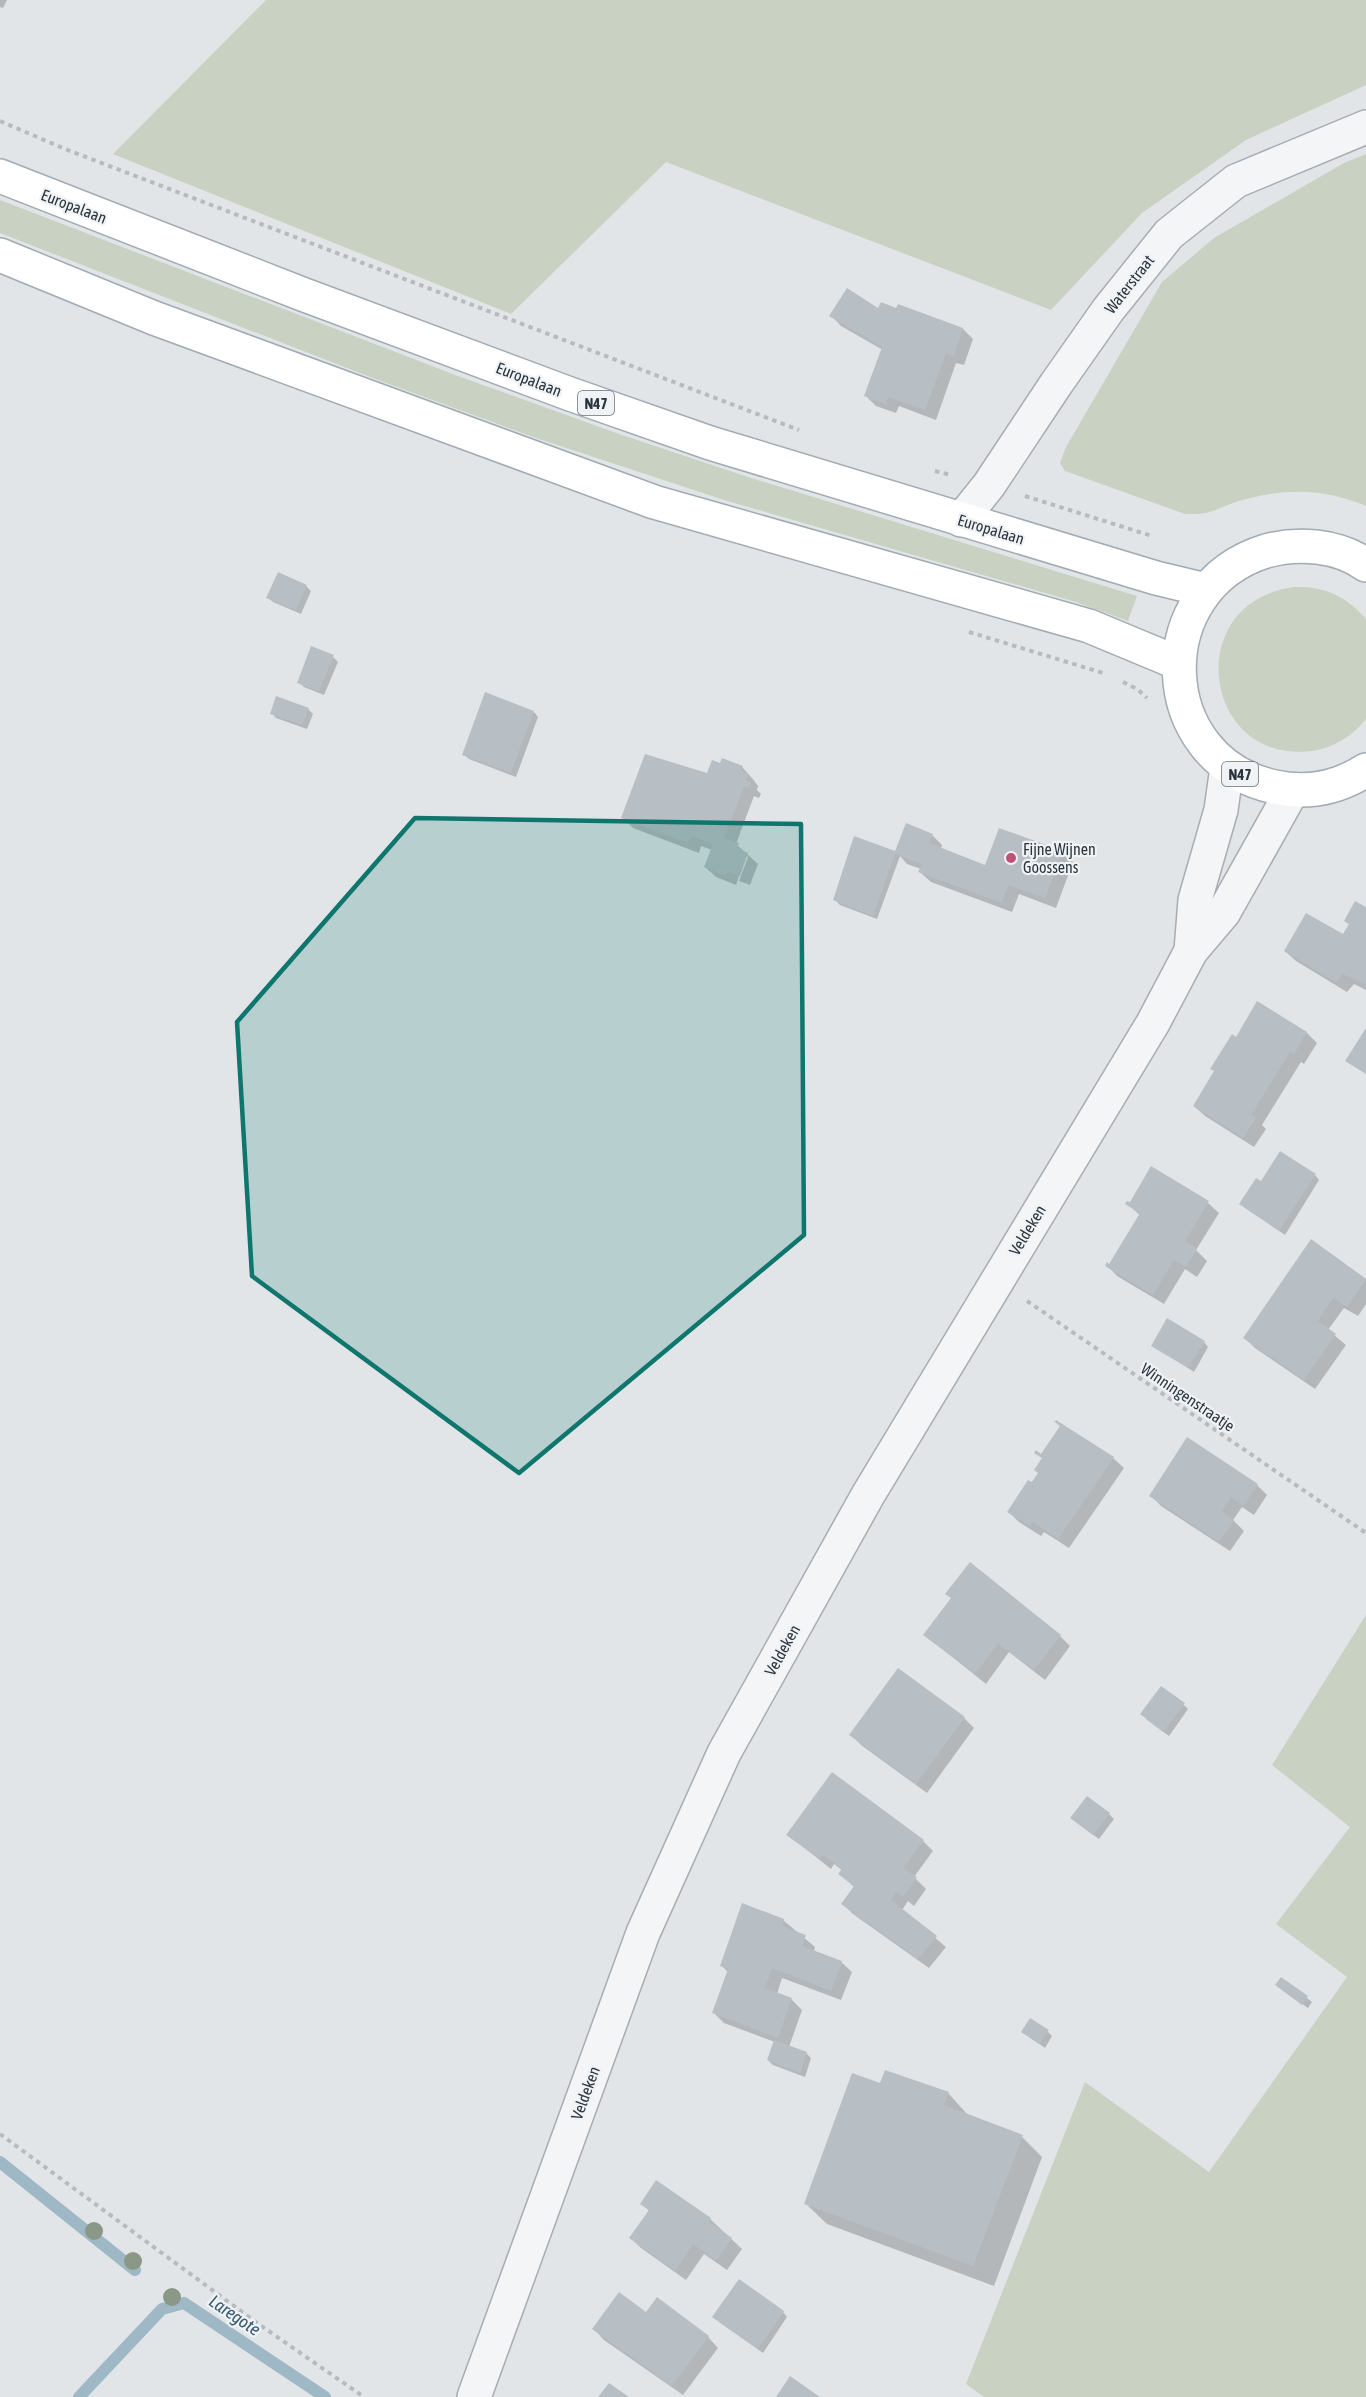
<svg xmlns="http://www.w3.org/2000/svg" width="1366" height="2397" viewBox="0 0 1366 2397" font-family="'Asap Condensed',sans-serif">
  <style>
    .green { fill: #c9d1c3 }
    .shadow { fill: #0003 }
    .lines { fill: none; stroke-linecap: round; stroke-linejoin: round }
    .stream { stroke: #9fb8c5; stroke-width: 12 }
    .building { fill: #b8bfc4 }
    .minor-casing { stroke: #a7adb2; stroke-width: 36 }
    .major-casing { stroke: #a1abb3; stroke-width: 36 }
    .path { stroke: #b7bbc0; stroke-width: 4; stroke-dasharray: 4.5 4.5; stroke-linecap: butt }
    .minor { stroke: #f3f5f7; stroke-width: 33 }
    .major { stroke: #fff; stroke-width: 33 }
    .tree { fill: #8b9888 }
    .marked { fill: #0f766e; fill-opacity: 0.2; stroke: #0f766e; stroke-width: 4.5; stroke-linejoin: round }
    .poi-dot { fill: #c25176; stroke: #f0f3f6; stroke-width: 2 }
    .labels { text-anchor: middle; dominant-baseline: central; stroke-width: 4.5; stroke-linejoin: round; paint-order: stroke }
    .shield { fill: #f0f3f6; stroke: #666e75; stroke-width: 1.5 }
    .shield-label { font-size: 15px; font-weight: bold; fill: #2b353e }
    .street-label { font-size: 16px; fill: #2b353e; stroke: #f0f3f6 }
    .poi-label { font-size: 16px; fill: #2b353e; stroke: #f0f3f6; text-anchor: start }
    .water-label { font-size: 18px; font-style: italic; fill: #385a6f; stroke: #f0f3f6 }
  </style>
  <rect width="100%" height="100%" fill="#e1e5e8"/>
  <!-- green -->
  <path class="green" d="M266 0H1366V85L1246 140 1142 213 1051 310 666 162 511 314 113 154Z
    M1366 154V506C1324 488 1282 488 1239 501 1215 509 1212 515 1185 514L1065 471 1060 463 1066 447 1162 282 1214 238 1344 163Z
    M0 200 458 376 619 434 748 477 1137 596 1128 621 1076 602 724 500 536 438 370 377 0 233Z
    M1295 587C1323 586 1347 596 1366 619V719C1353 736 1333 748 1312 751 1201 765 1181 600 1295 587Z
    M1366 1615V2397H984L966 2384 1085 2082 1209 2172 1347 1977 1276 1924 1350 1827 1272 1765Z"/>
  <!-- shadow -->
  <path class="shadow" d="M0 0H7L3 8 0 7Z
    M879 310H897L963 329 973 339 964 365 956 363 936 420 899 406 896 413 876 406 866 396 883 350 841 326 831 315Z
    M306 586 311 591 301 614 273 602 268 598Z
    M333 657 338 662 324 695 304 687 299 682Z
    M308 709 313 714 307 729 276 718 272 713Z
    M534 712 538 717 516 777 469 759 464 754Z
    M742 767 752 778 758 786 757 790 761 794 759 798 754 796 736 844 758 864 750 885 739 881 748 857 746 855 736 885 716 877 705 867 712 850 701 846 699 853 633 828 623 817 708 775Z
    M932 835 942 845 941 849 986 867 1062 852 1073 862 1056 908 1019 894 1012 912 931 882 920 872 921 869 907 864 900 856 877 919 840 905 835 900 855 838 896 853Z
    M1366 909V990L1354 984 1347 992 1296 961 1285 951 1343 936 1350 925 1346 921Z
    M1258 1003 1307 1033 1317 1043 1304 1064 1301 1062 1262 1125 1266 1129 1254 1147 1205 1116 1194 1106Z
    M1151 1169 1208 1203 1219 1213 1196 1250 1207 1261 1197 1277 1185 1269 1164 1304 1117 1276 1107 1265 1110 1266 1140 1215 1127 1204H1130Z
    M1315 1175 1319 1180 1285 1235 1241 1204 1261 1183Z
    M1312 1241 1366 1279V1304L1358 1316 1344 1308 1328 1330 1346 1345 1315 1389 1255 1348 1245 1338Z
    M1204 1342 1208 1347 1194 1372 1153 1345Z
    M1053 1420 1113 1458 1124 1468 1069 1548 1044 1532 1041 1536 1019 1522 1009 1512 1039 1473 1043 1459 1036 1453 1041 1456 1061 1427Z
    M1257 1485 1267 1495 1254 1515 1242 1507 1233 1520 1244 1531 1230 1551 1161 1506 1151 1495Z
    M925 1635 1060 1636 1070 1646 1045 1680 1009 1652 986 1684Z
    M1184 1705 1188 1709 1169 1736 1146 1719Z
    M964 1718 974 1728 927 1793 861 1745 851 1734Z
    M1109 1814 1114 1819 1099 1839 1077 1823Z
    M788 1835 923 1841 933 1851 914 1877 926 1889 914 1906 908 1901 902 1910 946 1947 929 1968 853 1914 843 1904 854 1887 840 1874 843 1871 834 1864 831 1869Z
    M783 1920 815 1947 814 1952 841 1962 852 1972 841 2000 782 1978 777 1994 792 2000 802 2010 789 2047 806 2053 811 2058 805 2077 773 2065 768 2060 775 2042 724 2023 714 2013 728 1972 721 1965Z
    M1282 1979 1312 2002 1308 2008 1282 1989Z
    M1023 2032H1048L1052 2036 1045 2048Z
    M881 2085 948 2093 968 2115 1022 2137 1042 2157 994 2286 827 2224 806 2204Z
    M642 2203 710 2219 742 2249 727 2270 704 2254 686 2280 641 2248 631 2238 650 2212Z
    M783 2312 787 2317 763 2353 719 2322Z
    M646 2314 708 2337 718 2348 683 2395 604 2340 594 2329Z"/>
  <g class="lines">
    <!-- stream -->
    <path class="stream" d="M0 2162 135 2270
      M79 2397 162 2309 184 2303 325 2397"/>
  </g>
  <!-- building -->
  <path class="building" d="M847 288 878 308 881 302 896 308 898 304 963 328 954 356 946 353 925 410 888 397 886 404 864 396 882 347 829 316Z
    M278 572 307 585 296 610 266 598Z
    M311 646 334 655 319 691 297 683Z
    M485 692 534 711 511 773 462 755Z
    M276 696 309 708 302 725 270 714Z
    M645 754 707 773 712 760 720 763 722 758 743 766 741 771 748 774 746 780 751 782 749 788 744 786 724 838 739 843 737 848 748 853 740 876 728 871 726 876 704 867 713 844 691 836 688 843 621 818Z
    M906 823 933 834 929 843 985 865 999 828 1063 851 1045 898 1008 885 1002 903 918 872 922 864 895 854 873 916 833 900 854 836 895 851Z
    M1355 901 1366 907V985L1343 974 1336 982 1284 951 1306 913 1343 934 1349 924 1344 921Z
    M1257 1001 1307 1032 1294 1054 1290 1052 1251 1115 1256 1118 1243 1138 1193 1106 1214 1071 1210 1069 1232 1034 1236 1037Z
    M1366 1028V1074L1345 1061Z
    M1280 1151 1316 1174 1279 1231 1239 1204 1256 1178 1261 1181Z
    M1151 1166 1209 1201 1185 1241 1197 1249 1186 1267 1174 1260 1153 1295 1105 1266 1107 1262 1109 1264 1140 1213 1125 1204 1127 1201 1130 1202Z
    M1311 1239 1366 1279 1347 1307 1333 1298 1318 1321 1336 1334 1304 1380 1243 1338Z
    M1167 1318 1205 1341 1188 1368 1151 1346Z
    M1056 1420 1114 1457 1058 1539 1033 1522 1030 1526 1007 1512 1028 1480 1032 1482 1038 1473 1034 1470 1042 1458 1034 1453 1036 1450 1041 1454 1060 1426 1055 1422Z
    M1187 1437 1258 1484 1243 1506 1231 1497 1222 1511 1234 1520 1219 1542 1149 1496Z
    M970 1562 1061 1635 1034 1670 998 1643 975 1674 923 1635 951 1598 945 1594Z
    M898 1668 965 1717 916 1784 849 1735Z
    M1161 1686 1185 1703 1163 1732 1140 1714Z
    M832 1772 924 1840 903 1868 917 1877 903 1897 897 1892 891 1900 937 1936 918 1959 841 1904 854 1886 838 1874 842 1869 823 1855 820 1859 786 1835Z
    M1087 1796 1110 1813 1093 1835 1070 1818Z
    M742 1903 784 1919 782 1926 806 1935 802 1946 842 1961 831 1991 772 1968 765 1988 792 1998 778 2038 712 2013 728 1969 720 1966Z
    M1281 1977 1308 1996 1302 2005 1275 1985Z
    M1030 2018 1049 2030 1039 2044 1021 2032Z
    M774 2040 807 2052 800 2073 767 2060Z
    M885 2070 949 2092 944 2105 1023 2135 973 2266 804 2204 852 2073 880 2083Z
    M656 2180 711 2218 709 2222 732 2238 716 2261 693 2244 675 2271 629 2238 649 2210 640 2204Z
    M739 2279 784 2311 758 2349 712 2317Z
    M619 2292 646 2312 657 2297 709 2336 672 2386 592 2329Z
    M790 2376 820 2397H776Z
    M609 2383 629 2397H598Z"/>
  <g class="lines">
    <!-- minor casing -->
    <g class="minor-casing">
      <path id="minor" d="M961 520 989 485 1056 384 1108 310 1169 234 1236 181 1366 127
        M1227 767 1221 810 1195 900 1191 951 1224 912 1292 791
        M474 2397 643 1933 724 1753 868 1495 1153 1023 1191 951"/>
    </g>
    <!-- major casing -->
    <g class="major-casing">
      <path id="major" d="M0 176 302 294 570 394 710 443 1156 578 1206 590
        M0 255 154 318 654 502 1089 626 1178 663
        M1366 565C1338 545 1298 542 1266 551 1146 588 1152 761 1275 787 1307 794 1338 788 1366 770"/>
    </g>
    <!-- path -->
    <path class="path" d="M0 121 65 149 799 430
      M935 471 951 475
      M1025 496 1152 536
      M969 632 1103 673
      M1123 682 1137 689 1147 698
      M1027 1301 1366 1533
      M0 2134 257 2323 364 2397"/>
    <!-- minor -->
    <use href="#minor" class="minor"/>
    <!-- major -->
    <use href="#major" class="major"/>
  </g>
  <!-- trees -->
  <g class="tree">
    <circle cx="94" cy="2231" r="9"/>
    <circle cx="133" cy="2261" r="9"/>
    <circle cx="172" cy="2297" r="9"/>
  </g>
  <!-- marked area -->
  <path class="marked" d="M415 818 801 824 804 1235 519 1473 252 1276 237 1022Z"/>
  <!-- markers -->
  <circle class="poi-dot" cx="1011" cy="858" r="6"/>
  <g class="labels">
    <!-- shield labels -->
    <g class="shield">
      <rect x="578" y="391" width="36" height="24" rx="4.5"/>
      <rect x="1222" y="762" width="36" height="24" rx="4.5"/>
    </g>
    <g class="shield-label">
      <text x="596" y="403">N47</text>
      <text x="1240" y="774">N47</text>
    </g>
    <!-- street labels -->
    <g class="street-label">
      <text transform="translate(74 206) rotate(21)">Europalaan</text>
      <text transform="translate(1129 284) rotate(-52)">Waterstraat</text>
      <text transform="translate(529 379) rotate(21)">Europalaan</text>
      <text transform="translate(991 529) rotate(17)">Europalaan</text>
      <text transform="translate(1027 1230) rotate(-59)">Veldeken</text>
      <text transform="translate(1188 1397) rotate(34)">Winningenstraatje</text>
      <text transform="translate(782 1650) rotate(-61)">Veldeken</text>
      <text transform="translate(585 2093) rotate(-70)">Veldeken</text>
    </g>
    <!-- poi labels -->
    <g class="poi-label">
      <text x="1023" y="849">Fijne Wijnen<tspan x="1023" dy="18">Goossens</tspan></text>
    </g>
    <!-- water labels -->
    <g class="water-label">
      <text transform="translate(235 2315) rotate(34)">Laregote</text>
    </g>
  </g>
</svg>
